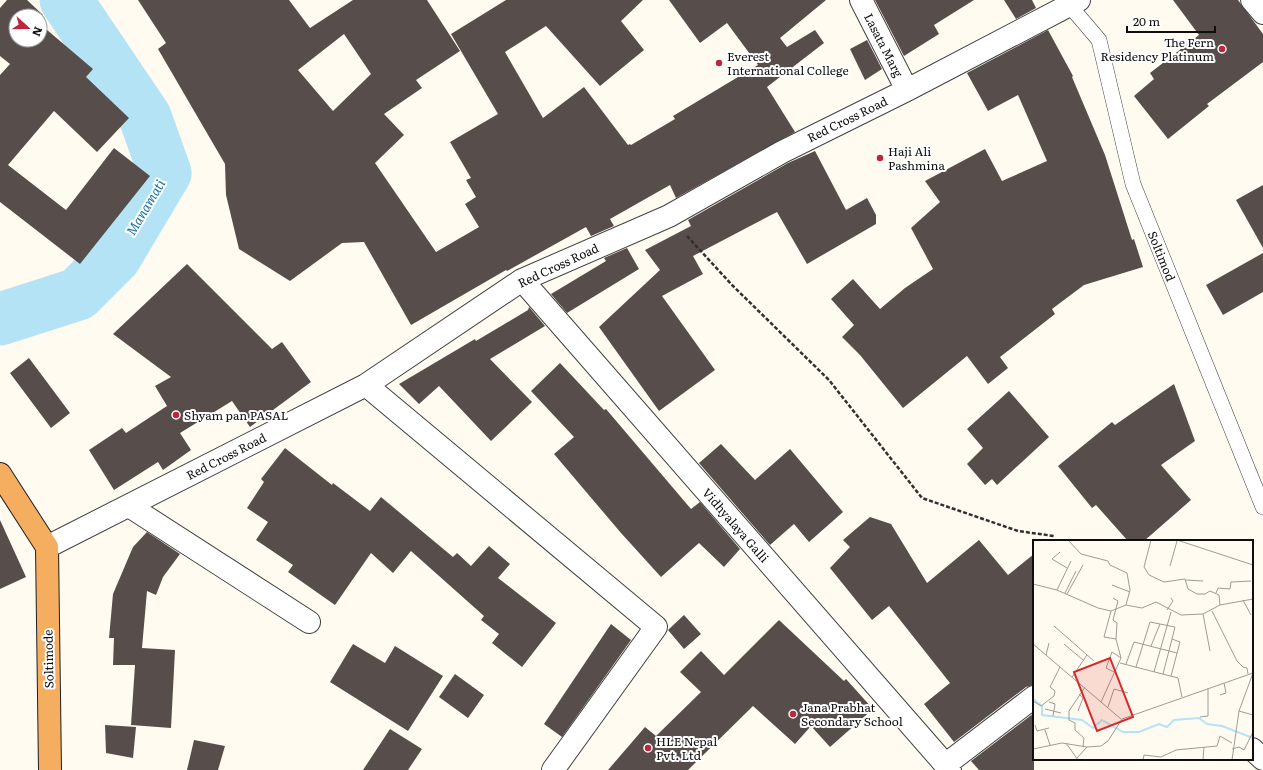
<svg xmlns="http://www.w3.org/2000/svg" width="1263" height="770" viewBox="0 0 1263 770" font-family="Literata,serif">
  <style>
    .lines { fill: none; stroke-linecap: round; stroke-linejoin: round }
    .river { stroke: #b5e3f6; stroke-width: 53 }
    .building { fill: #574e4b; fill-rule: evenodd }
    .service-casing { stroke: #414141; stroke-width: 16 }
    .minor-casing { stroke: #414141; stroke-width: 24 }
    .trunk-casing { stroke: #1f1f1f; stroke-width: 24 }
    .path { stroke: #303030; stroke-width: 2.5; stroke-dasharray: 4 2; stroke-linecap: butt }
    .service { stroke: #fff; stroke-width: 15 }
    .minor { stroke: #fff; stroke-width: 22 }
    .trunk { stroke: #f5ad60; stroke-width: 22 }
    .poi-dot { fill: #be273b; stroke: #fff; stroke-width: 1.5 }
    .labels { text-anchor: middle; dominant-baseline: central; stroke-width: 4; stroke-linejoin: round; paint-order: stroke }
    .poi-label { font-size: 12px; fill: #0e0e0e; stroke: #fff; text-anchor: start }
    .street-label { font-size: 12px; fill: #0e0e0e; stroke: #fff }
    .water-label { font-size: 13px; font-style: italic; fill: #1870a0; stroke: #fff }
    .inset-river { fill: none; stroke: #b5e3f6; stroke-width: 2 }
    .inset-road { fill: none; stroke: #9f9c96; stroke-width: 1 }
    .view { fill: #d62828; fill-opacity: 0.15; stroke: #d62828; stroke-width: 2 }
    .inset-edge { fill: none; stroke: #0e0e0e; stroke-width: 2 }
  </style>
  <rect width="100%" height="100%" fill="#fffbf0"/>
  <g class="lines">
    <!-- river -->
    <path class="river" d="M0 319 78 294 115 257 165 173 145 117 66 0"/>
  </g>
  <!-- building -->
  <path class="building" d="M7 0H27L43 15 40 19V16H16V40H40V24L93 69 86 77 129 118 97 152 54 111 8 165 66 210 114 148 150 176 80 264 0 202V75L10 64 0 56V8Z
    M138 0H289L310 28 353 0H427L460 51 416 80 422 88 384 114 404 135 375 163 436 252 479 227 465 204 476 197 466 180 471 178 450 142 498 114 451 34 506 0H643L621 21 644 50 600 86 546 26 505 52 543 118 584 87 628 145 630 144 631 145 675 119 673 116 758 65 727 23 700 43 669 0H826L780 38 787 47 815 30 824 43 767 87 795 132 676 198 670 185 610 219 614 226 591 236 586 227 507 271 506 270 411 325 364 242 342 243 290 281 239 249 226 195 225 164 158 49 166 43ZM344 34 371 74 333 111 298 70Z
    M875 0H974L934 25 939 34 904 56Z
    M1004 0H1032L1036 8 1016 19Z
    M1173 0H1238L1263 34V62L1207 104 1209 106 1168 139 1134 96 1154 79 1150 73 1199 35Z
    M1048 30 1073 76 1072 77 1105 155 1132 240 1134 239 1143 267 1084 285 1052 309 1055 314 1000 357 1008 368 988 384 967 356 903 408 860 355 842 337 854 325 831 299 853 279 880 309 905 288 933 269 911 228 940 202 925 181 985 149 1002 181 1047 161 1018 95 988 111 967 73Z
    M867 40 882 69 865 80 850 49Z
    M815 151 846 210 867 198 876 215V224L807 264 777 212 693 256 703 274 662 296 715 370 659 411 599 327 660 270 645 250 691 226 688 220 788 163Z
    M1263 185V248L1236 200Z
    M627 248 639 269 567 313 551 294 606 261 604 258Z
    M1263 253V292L1223 315 1206 285Z
    M187 264 272 349 282 342 311 382 250 427 232 401 180 433 191 450 163 470 158 462 114 490 89 450 122 428 126 433 167 406 155 386 171 377 113 334Z
    M529 307 545 326 490 359 532 402 491 441 439 386 419 404 399 384 475 339 476 341 528 310Z
    M29 358 70 413 51 428 10 373Z
    M560 363 604 410 606 409 691 509 700 502 740 549 724 567 699 543 661 577 621 533 554 454 574 437 531 391Z
    M1174 384 1195 441 1161 465 1191 500 1144 541H1128L1096 505 1092 508 1058 466 1112 422 1115 425Z
    M1009 391 1049 437 997 485 992 479 985 485 967 464 983 448 967 429Z
    M721 444 755 480 790 449 843 512 809 542 794 524 770 545 699 463Z
    M285 448 332 485 333 483 370 511 381 497 453 557 457 553 471 566 489 546 510 564 498 578 556 623 522 667 492 643 499 634 481 620 484 616 411 551 393 573 371 553 335 605 288 572 293 565 256 540 268 522 247 508 264 482 261 479Z
    M870 517 891 524 927 583 979 540 1008 575 1034 554V685L1026 687 954 742 924 704 950 683 889 606 872 620 830 568 850 547 843 540Z
    M0 520 26 577 0 589Z
    M147 532 180 554 163 577 156 595 147 591 142 648 175 650 171 728 131 725 135 665H113L114 638H109L113 594 133 547Z
    M684 615 701 634 684 649 668 630Z
    M779 620 844 681 846 679 873 709 830 747 811 726 795 744 753 706 688 770H608L645 727 656 736 701 692 680 672 701 651 724 675Z
    M611 624 631 640 562 737 544 724Z
    M353 644 385 663 395 646 443 676 408 731 330 682Z
    M455 674 484 695 468 718 439 697Z
    M1034 713V770H979L971 761Z
    M105 725 136 727 133 758 106 753Z
    M390 729 422 749 408 770H363Z
    M194 740 225 746 218 770H187Z"/>
  <g class="lines">
    <!-- service casing -->
    <g class="service-casing">
      <path id="service" d="M1070 6 1099 40 1133 184 1263 507"/>
    </g>
    <!-- minor casing -->
    <g class="minor-casing">
      <path id="minor" d="M861 0 907 90
        M1252 0 1263 13
        M522 280 950 770
        M366 385 656 627 553 770
        M129 506 309 622
        M47 547 366 385 522 280 669 216 782 152 907 90 1079 0
        M1252 749 1263 759
        M945 765 1034 697"/>
    </g>
    <!-- trunk casing -->
    <g class="trunk-casing">
      <path id="trunk" d="M0 474 47 547 50 770"/>
    </g>
    <!-- path -->
    <path class="path" d="M687 236 732 285 829 380 922 498 1018 531 1054 536"/>
    <!-- service -->
    <use href="#service" class="service"/>
    <!-- minor -->
    <use href="#minor" class="minor"/>
    <!-- trunk -->
    <use href="#trunk" class="trunk"/>
  </g>
  <!-- markers -->
  <g class="poi-dot">
    <circle cx="1222" cy="49" r="4"/>
    <circle cx="719" cy="63" r="4"/>
    <circle cx="880" cy="158" r="4"/>
    <circle cx="176" cy="415" r="4"/>
    <circle cx="793" cy="714" r="4"/>
    <circle cx="648" cy="748" r="4"/>
  </g>
  <g class="labels">
    <!-- poi labels -->
    <g class="poi-label">
      <text x="1214" y="42" text-anchor="end">The Fern<tspan x="1214" dy="14">Residency Platinum</tspan></text>
      <text x="727" y="56">Everest<tspan x="727" dy="14">International College</tspan></text>
      <text x="888" y="151">Haji Ali<tspan x="888" dy="14">Pashmina</tspan></text>
      <text x="184" y="415">Shyam pan PASAL</text>
      <text x="801" y="707">Jana Prabhat<tspan x="801" dy="14">Secondary School</tspan></text>
      <text x="656" y="741">HLE Nepal<tspan x="656" dy="14">Pvt. Ltd</tspan></text>
    </g>
    <!-- street labels -->
    <g class="street-label">
      <text transform="translate(884 45) rotate(63)">Lasata Marg</text>
      <text transform="translate(847 119) rotate(-26)">Red Cross Road</text>
      <text transform="translate(1162 256) rotate(68)">Soltimod</text>
      <text transform="translate(558 265) rotate(-25)">Red Cross Road</text>
      <text transform="translate(226 456) rotate(-27)">Red Cross Road</text>
      <text transform="translate(736 525) rotate(49)">Vidhyalaya Galli</text>
      <text transform="translate(48 659) rotate(-91)">Soltimode</text>
    </g>
    <!-- water labels -->
    <g class="water-label">
      <text transform="translate(145 207) rotate(-59)">Manamati</text>
    </g>
  </g>
  <!-- overview -->
  <g transform="translate(1033 540)">
    <rect width="220" height="220" fill="#fffbf0"/>
    <path class="inset-river" d="M0 159 9 166V175L49 180 60 188 69 180 90 192H106L126 184 134 187 141 180 166 178 174 184 189 186 220 198"/>
    <path class="inset-road" d="M35 0 48 14 75 21 77 25 94 33 97 50 93 65M118 0 111 27 116 35 131 42 152 39 155 49 164 54H172L177 51 186 55 187 65M144 0 220 25M27 12 19 19 34 28M137 26 144 1M153 40 170 41M0 44 24 50 65 68 78 71 93 65 109 68 123 62 148 75 170 74 187 65 220 59M79 45 97 52M24 50 38 21M32 53 43 31M183 53 185 48 197 49 198 42 218 41M34 54 50 25M80 58 85 61 80 80 84 83 83 99M210 60 218 75M134 70 140 61 138 58M179 71 204 121 210 127 214 128 215 134M170 74 177 111M21 86 61 121M0 104 88 179M31 104 50 120M118 106 127 84M13 115 16 103M87 123 145 138 149 157M93 124 101 102 144 113M103 127 117 82 142 87 139 99 147 102 138 136M121 132 138 72M83 133 73 128 79 112 88 118M130 134 139 99M39 137 54 115M187 155 193 153 191 143M0 161 8 166 21 156 22 151 17 147 27 127M16 162 22 164 20 176M68 162 88 118 83 99 71 97 78 71M75 167 81 149 95 153M12 169 28 173M45 171 50 158 46 154M206 171 220 175M167 177 175 176V148M2 185 4 191 16 188M12 190 17 205M33 203 45 220M50 206 51 198 42 190V183L36 180V171L52 147M0 209 29 203 54 207 68 206 75 201 89 179 220 133M199 209 206 207 211 210 220 192M44 218 54 207M110 220 111 215 128 217 143 210 184 206 187 196 199 203M170 220 171 207M199 220 206 171 220 133"/>
    <path class="view" d="M77 118 100 177 64 191 41 132Z"/>
    <rect width="220" height="220" class="inset-edge"/>
  </g>
  <!-- north arrow -->
  <g transform="translate(28 28) rotate(111)"><circle r="19" fill="#ffffff" stroke="#9f9f9f"/>
  <path d="M0-3L7 15L0 10L-7 15Z" fill="#be273b"/>
  <text y="-6" font-size="11" font-weight="bold" text-anchor="middle" fill="#0e0e0e">N</text>
  </g>
  <!-- scale -->
  <path d="M1127 26v6h88v-6" fill="none" stroke="#0e0e0e" stroke-width="2"/>
  <text x="1133" y="26" font-size="12" fill="#0e0e0e" stroke="#ffffff" stroke-width="3" paint-order="stroke">20 m</text>
</svg>
